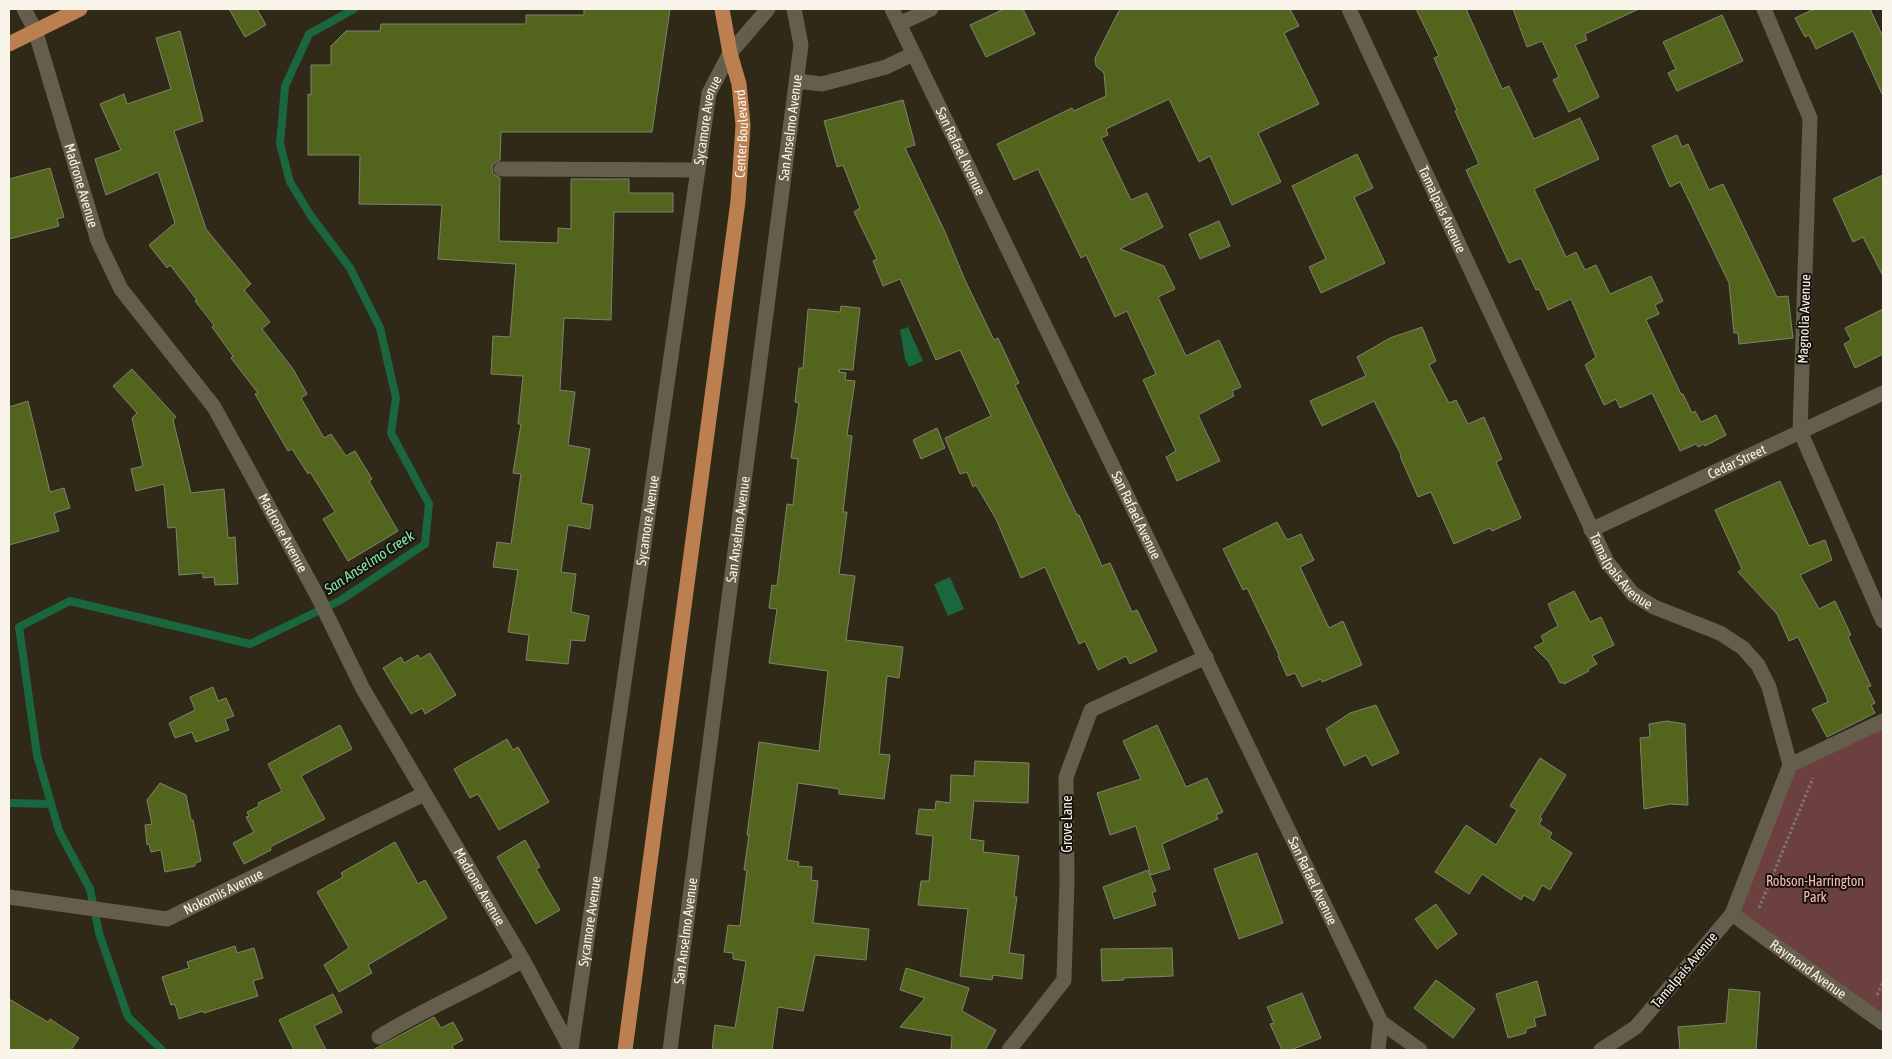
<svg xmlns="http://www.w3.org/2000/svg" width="1892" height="1059" viewBox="0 0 1892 1059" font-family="'Asap Condensed',sans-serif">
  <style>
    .green { fill: #6d4040 }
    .water { fill: #1a663e }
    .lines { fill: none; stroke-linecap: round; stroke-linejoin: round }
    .stream { stroke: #1a663e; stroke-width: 8 }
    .building { fill: #53641d; stroke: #7d8470 }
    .path { stroke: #7d7769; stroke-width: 3; stroke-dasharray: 2.5 2.5; stroke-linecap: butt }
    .minor { stroke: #665e4c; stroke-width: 15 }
    .major { stroke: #bc8050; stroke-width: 15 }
    .labels { text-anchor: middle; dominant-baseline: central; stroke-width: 4; stroke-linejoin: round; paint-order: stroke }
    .street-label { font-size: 14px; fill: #f9f4ea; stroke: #15120b }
    .park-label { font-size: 14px; fill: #fdbbb9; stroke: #15120b }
    .water-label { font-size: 15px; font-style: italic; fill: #82e5a9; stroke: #15120b }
  </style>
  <rect width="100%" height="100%" fill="#302918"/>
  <!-- green -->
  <path class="green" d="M1883 721V1023L1732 914 1790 765Z"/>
  <!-- water -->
  <path class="water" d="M908 327 923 361 909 367 905 359 900 330Z
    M950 577 964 609 948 616 934 584Z"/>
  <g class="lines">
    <!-- stream -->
    <path class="stream" d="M9 803 51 804
      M162 1050 128 1017 99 933 90 889 59 831 37 755 19 627 70 601 250 644 341 600 425 544 429 504 391 433 396 398 380 328 350 268 311 216 290 182 280 144 285 86 309 34 354 9"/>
  </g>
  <!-- building -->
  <path class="building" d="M229 9H257L266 25 245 37Z
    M584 9H670L652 132H501L500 160 493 164 492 168 493 174 500 178 499 241 558 243V228L571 229V179H629V193H673V212H614L611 320 564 318 560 390 575 392 568 445 590 449 581 503 593 505 590 529 568 525 561 572 576 574 571 612 589 616 585 641 571 640 568 664 526 660 529 635 508 632 518 570 493 567 497 542 511 544 521 474 513 473 521 424H518L523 376 491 374 493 336 510 337 516 264 438 259 442 205 359 204 360 155H308V94L311 95V65H331V46L346 31H380L381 24H526V15H584Z
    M1004 9H1023L1035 34 986 57 970 25Z
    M1120 9H1290L1299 26 1284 33 1319 104 1258 133 1281 182 1232 205 1210 156 1199 162 1169 99 1106 129 1108 135 1101 138 1131 200 1147 193 1163 227 1120 249 1164 266 1175 289 1158 297 1186 356 1219 340 1241 387 1232 391 1234 396 1198 415 1220 461 1177 481 1166 457 1176 451 1143 380 1156 374 1127 311 1115 317 1086 255 1081 258 1038 169 1014 180 997 144 1072 108 1074 111 1106 96 1104 73 1096 66 1095 58Z
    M1416 9H1466L1502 89 1509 86 1534 139 1580 118 1599 159 1534 189 1566 257 1576 252 1585 270 1596 265 1610 294 1651 276 1663 301 1655 305 1659 314 1646 320 1681 394H1683L1692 413 1695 411 1701 422 1716 415 1726 435 1705 446 1704 444 1698 447 1696 444 1680 451 1652 393 1620 408 1616 399 1604 405 1585 365 1596 357 1571 299 1548 310 1539 289 1536 290 1521 258 1509 263 1466 170 1479 164 1455 111 1457 110 1434 58 1439 56Z
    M1513 9H1639L1585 34 1587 40 1575 45 1599 97 1569 112 1553 80 1559 77 1542 41 1527 47Z
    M1814 9H1870L1883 37V96L1853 31 1816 49 1809 35 1805 37 1795 18Z
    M1722 15 1743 61 1677 91 1668 73 1676 69 1663 42Z
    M180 31 203 121 174 131 206 229 251 284 244 290 270 322 262 329 293 369 307 394 301 398 324 438 331 434 346 456 355 451 372 479 369 481 398 531 348 561 323 519 335 512 310 472 308 474 292 449 288 451 255 394 258 393 231 358 233 356 212 327 214 325 195 301 197 300 170 265 167 268 149 245 175 223 158 172 106 195 95 159 121 150 100 104 124 94 127 104 171 89 156 38Z
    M903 100 915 145 905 148 945 232 965 280 994 340 998 338 1019 383 1015 385 1077 515H1079L1102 566 1110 563 1132 612 1137 610 1157 651 1130 664 1126 656 1098 670 1085 641 1079 644 1045 567 1021 578 996 519 976 485 973 487 967 472 960 474 945 438 991 416 960 350 936 360 900 279 883 286 873 261 877 259 854 212 860 208 843 165 837 167 824 121Z
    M1677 135 1682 147 1688 144 1709 190 1723 184 1777 297 1788 296 1793 338 1739 344 1738 333H1734L1729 283 1680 182 1670 187 1652 146Z
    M1357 154 1373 188 1354 197 1385 263 1321 293 1309 267 1326 259 1292 186Z
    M50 168 64 217 57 219 59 226 9 239V179Z
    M1883 175V276L1863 237 1853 242 1833 199Z
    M1219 221 1230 246 1200 259 1189 234Z
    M841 306 860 308 853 370 840 369 839 372 846 373 845 380 855 381 847 435 852 436 843 512H847L839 574 855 576 846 640 903 647 899 678 887 676 879 754 890 755 884 799 839 794V789L798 783 787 860 799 862 798 866 812 867 811 880 818 881 813 923 869 929 866 960 815 955 803 1011 778 1007 772 1050H712L715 1025 735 1028 746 961 733 959V953L724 952 728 925 740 926 747 870H744L749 835H747L759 742 819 751 828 671 769 663 777 609 769 608 772 585 777 586 787 504 793 505 798 459 791 458 799 403 795 402 799 368H803L808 309 840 312Z
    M1883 309V354L1855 368 1844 344 1851 340 1845 328Z
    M1422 327 1436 361 1429 365 1449 403 1456 400 1468 424 1484 417 1502 459 1496 462 1521 518 1492 531 1490 528 1454 544 1431 492 1418 497 1400 456 1401 455 1374 401 1322 426 1310 401 1366 376 1357 357 1390 338Z
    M132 369 176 417 173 420 191 493 224 489 228 538 235 537 238 584 215 585 214 577 203 578V573L179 575 176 527 168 528 164 484 136 491 131 469 143 466 132 418 137 413 113 386Z
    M28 401 50 492 64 488 70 508 54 513 59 531 9 545V407Z
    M937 428 945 448 921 459 913 440Z
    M1780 481 1809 546 1825 540 1832 560 1800 575 1819 609 1835 601 1851 635 1848 637 1871 686 1867 687 1875 703 1871 705 1875 713 1827 737 1812 709 1828 702 1826 696 1798 637 1789 641 1777 614 1738 572 1742 569 1715 510Z
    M1277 522 1287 540 1301 534 1314 560 1300 567 1329 628 1343 621 1362 665 1322 682 1321 679 1302 687 1295 673 1287 676 1278 656 1279 655 1247 588 1243 590 1223 549Z
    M1574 591 1590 622 1601 617 1614 645 1592 656 1597 664 1588 669 1589 671 1564 684 1562 682 1560 683 1549 662 1534 647 1544 642 1541 636 1558 626 1548 604Z
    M430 653 456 695 425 714 422 708 411 714 383 668 401 657 404 663 418 655 420 659Z
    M213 687 218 701 226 698 234 716 225 719 229 730 196 742 192 732 175 738 169 723 195 710 190 697Z
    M1376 705 1399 753 1372 766 1366 755 1344 766 1326 729 1350 713Z
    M1667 721 1685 724 1688 805 1670 804 1644 809 1640 738 1650 737 1649 724Z
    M340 725 352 749 301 776 325 819 270 847 271 850 244 864 233 843 254 832 246 817 249 816 247 812 259 806 258 803 282 791 268 764Z
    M1157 725 1186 787 1207 778 1223 812 1216 815 1218 819 1162 844 1170 869 1151 875 1136 826 1110 835 1097 793 1141 779 1123 741Z
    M507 739 513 750 518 747 549 802 499 830 478 794 470 798 454 769Z
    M1540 758 1566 775 1540 817 1542 819 1539 824 1552 833 1549 838 1572 853 1550 890 1542 885 1534 901 1524 895 1521 900 1482 874 1469 894 1435 872 1466 825 1496 845 1517 810 1510 806Z
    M975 761 1029 763 1028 803 974 801 970 839 984 841 983 852 1019 856 1014 897H1017L1009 953 1024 955 1022 979 993 975 992 980 960 976 968 909 918 905 921 881H929L933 836 916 834 919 809 935 810 936 801 950 803 951 775 974 776Z
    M160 783 186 795 191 820H193L201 861 195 863V866L165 872 161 850 151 852 149 844 147 845 145 825 152 824 147 800Z
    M525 840 540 867 536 869 560 910 536 924 497 857Z
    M395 842 418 884 425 880 447 918 368 965 372 973 339 992 324 965 349 948 317 892 343 877 341 873Z
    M1257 853 1283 923 1239 939 1214 869Z
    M1148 870 1156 891 1152 893 1156 905 1114 919 1103 887Z
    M1436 904 1457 934 1437 949 1415 919Z
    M235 946 237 953 254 948 263 978 253 981 258 996 204 1013 203 1011 179 1019 175 1004 171 1005 162 977 189 968 187 962Z
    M1172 948 1173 976 1123 978 1124 980 1102 981 1101 949Z
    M906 968 969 988 962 1011 996 1030 985 1050H951L952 1036 900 1027 925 998 900 990Z
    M1436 980 1475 1009 1453 1038 1414 1008Z
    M1537 981 1546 1015 1534 1018 1536 1026 1526 1029V1033L1508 1038 1496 994Z
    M1729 989 1760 992 1756 1050H1680L1678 1027 1726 1023Z
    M1302 993 1321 1038 1291 1050H1282L1270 1024 1274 1023 1267 1007Z
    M333 994 342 1012 314 1026 326 1050H294L279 1020Z
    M9 999 48 1022 50 1019 79 1038 71 1050H9Z
    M434 1017 441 1028 453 1022 463 1040 452 1046 454 1050H373Z"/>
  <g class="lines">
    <!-- path -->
    <path class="path" d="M1759 908 1813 778
      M1877 995 1883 982"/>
    <!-- minor -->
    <g class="minor">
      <path id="s1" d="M24 9 35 30 98 241 121 289 214 407 317 595 363 689 523 960 571 1050"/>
      <path id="s2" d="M892 9 1381 1022 1420 1050"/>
      <path id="s3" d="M1349 9 1607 562 1633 594 1654 607 1720 633 1743 648 1758 665 1769 687 1790 765 1732 914 1636 1027 1601 1050"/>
      <path d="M1764 9 1810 118 1800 431 1883 621"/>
      <path d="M899 24 931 9"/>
      <path d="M797 81 822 84 886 67 913 54"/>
      <path d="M501 169 698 170"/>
      <path id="s4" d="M1591 530 1883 393"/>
      <path d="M1790 765 1883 721"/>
      <path id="s5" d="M9 897 167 919 424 794"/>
      <path id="s6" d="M1732 914 1883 1023"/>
      <path d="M379 1037C425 1008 476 988 523 960"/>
      <path id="s7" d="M571 1050 709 93 730 53 768 9"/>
      <path id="s8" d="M670 1050 801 45 794 9"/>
      <path d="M1009 1050 1064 980 1067 882 1066 777 1091 710 1206 657"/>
      <path d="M1378 1050 1381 1022"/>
    </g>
    <!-- major -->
    <g class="major">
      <path d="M9 44 80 9"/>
      <path id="s9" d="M625 1050 738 201 743 125 739 84 730 53 722 9"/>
    </g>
  </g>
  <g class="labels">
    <!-- street labels -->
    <g class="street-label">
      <text stroke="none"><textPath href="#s7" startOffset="940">Sycamore Avenue</textPath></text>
      <text stroke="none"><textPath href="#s8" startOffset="930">San Anselmo Avenue</textPath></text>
      <text stroke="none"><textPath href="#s9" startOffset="924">Center Boulevard</textPath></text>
      <text stroke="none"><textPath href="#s2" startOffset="158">San Rafael Avenue</textPath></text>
      <text stroke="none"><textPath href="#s1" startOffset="186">Madrone Avenue</textPath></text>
      <text stroke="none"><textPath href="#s3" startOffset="221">Tamalpais Avenue</textPath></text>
      <text transform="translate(1804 319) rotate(-88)">Magnolia Avenue</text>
      <text stroke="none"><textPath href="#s4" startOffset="161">Cedar Street</textPath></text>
      <text stroke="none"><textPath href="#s2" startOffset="562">San Rafael Avenue</textPath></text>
      <text stroke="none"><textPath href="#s7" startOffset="535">Sycamore Avenue</textPath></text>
      <text stroke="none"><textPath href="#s8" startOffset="525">San Anselmo Avenue</textPath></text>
      <text stroke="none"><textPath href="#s1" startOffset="591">Madrone Avenue</textPath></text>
      <text stroke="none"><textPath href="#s3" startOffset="626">Tamalpais Avenue</textPath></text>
      <text transform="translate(1067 824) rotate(-90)">Grove Lane</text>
      <text stroke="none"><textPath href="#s2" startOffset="968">San Rafael Avenue</textPath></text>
      <text stroke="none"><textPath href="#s1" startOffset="996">Madrone Avenue</textPath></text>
      <text stroke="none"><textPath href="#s5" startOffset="222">Nokomis Avenue</textPath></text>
      <text stroke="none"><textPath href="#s7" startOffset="130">Sycamore Avenue</textPath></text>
      <text stroke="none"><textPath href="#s8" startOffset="120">San Anselmo Avenue</textPath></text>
      <text stroke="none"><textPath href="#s6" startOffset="94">Raymond Avenue</textPath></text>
      <text transform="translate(1684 970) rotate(-50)">Tamalpais Avenue</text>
    </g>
    <!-- park labels -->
    <g class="park-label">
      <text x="1815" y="881">Robson-Harrington<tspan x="1815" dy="16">Park</tspan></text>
    </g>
    <!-- water labels -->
    <g class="water-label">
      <text transform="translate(369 562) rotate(-33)">San Anselmo Creek</text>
    </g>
  </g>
  <!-- border -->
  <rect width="1892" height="1059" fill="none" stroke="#f9f4ea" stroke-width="20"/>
</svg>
